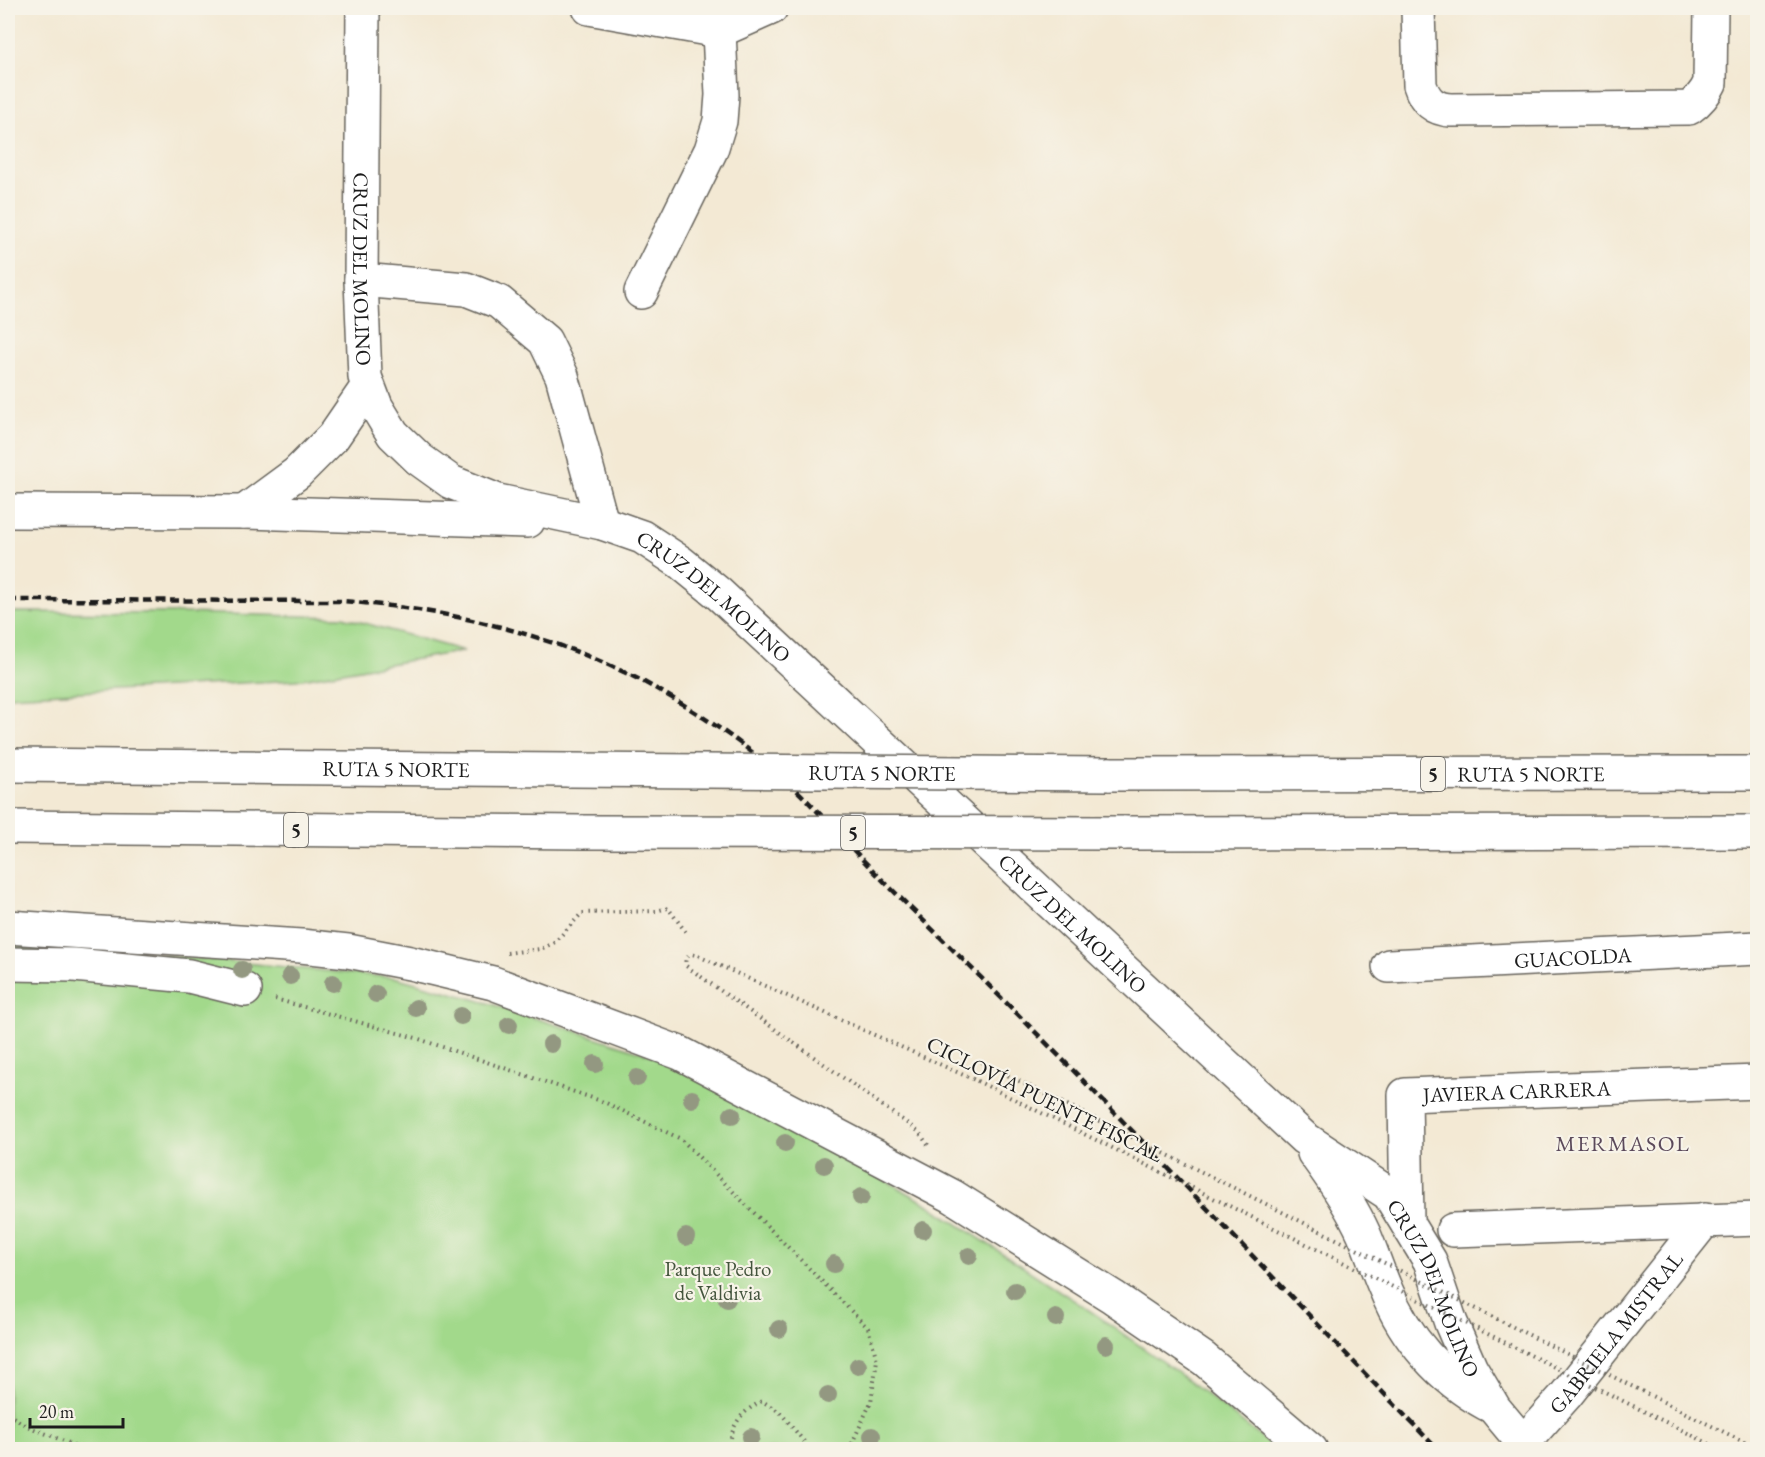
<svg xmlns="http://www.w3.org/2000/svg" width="1765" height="1457" viewBox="0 0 1765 1457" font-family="'EB Garamond',serif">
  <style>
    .green { fill: #a2d98b; stroke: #5f7a54; stroke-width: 1.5 }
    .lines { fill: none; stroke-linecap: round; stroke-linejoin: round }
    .minor-casing { stroke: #67645c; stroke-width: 36 }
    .highway-casing { stroke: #67645c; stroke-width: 36 }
    .path { stroke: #67645c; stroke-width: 4; stroke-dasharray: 1.5 4.5; stroke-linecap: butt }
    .minor { stroke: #fff; stroke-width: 33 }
    .highway { stroke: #fff; stroke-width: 33 }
    .rail { stroke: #1c1c1c; stroke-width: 4.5; stroke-dasharray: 9 4.5; stroke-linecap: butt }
    .highway-bridge-casing { stroke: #67645c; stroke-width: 36; stroke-linecap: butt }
    .path-bridge { stroke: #67645c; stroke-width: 4; stroke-dasharray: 1.5 4.5; stroke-linecap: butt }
    .highway-bridge { stroke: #fff; stroke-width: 33 }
    .tree { fill: #939881 }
    .labels { text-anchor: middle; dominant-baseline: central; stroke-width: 4.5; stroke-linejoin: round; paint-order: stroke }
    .shield { fill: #f7f3e8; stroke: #5e5c59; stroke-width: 1.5 }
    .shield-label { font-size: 20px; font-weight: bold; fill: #1c1c1c }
    .street-label { font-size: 21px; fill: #1c1c1c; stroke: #f7f3e8 }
    .park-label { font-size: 21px; fill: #44553d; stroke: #f7f3e8 }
    .neighbourhood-label { font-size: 22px; letter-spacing: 1.5px; fill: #5b495a; stroke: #f7f3e8 }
  </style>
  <rect width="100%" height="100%" fill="#f7f3e8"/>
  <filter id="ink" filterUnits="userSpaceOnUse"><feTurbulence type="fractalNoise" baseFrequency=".0167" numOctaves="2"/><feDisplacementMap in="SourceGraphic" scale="12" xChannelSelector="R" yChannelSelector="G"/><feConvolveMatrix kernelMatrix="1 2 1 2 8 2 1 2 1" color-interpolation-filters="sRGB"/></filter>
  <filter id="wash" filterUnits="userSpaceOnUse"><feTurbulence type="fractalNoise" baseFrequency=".008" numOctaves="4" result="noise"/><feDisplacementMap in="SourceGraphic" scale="24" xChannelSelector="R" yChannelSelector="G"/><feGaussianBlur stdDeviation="1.35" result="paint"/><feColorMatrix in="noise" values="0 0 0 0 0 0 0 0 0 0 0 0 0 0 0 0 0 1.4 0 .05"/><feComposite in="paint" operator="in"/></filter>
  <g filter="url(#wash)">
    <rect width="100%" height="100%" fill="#f3e9d4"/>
    <!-- green -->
    <path class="green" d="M8 612 180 613 343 617 464 651 296 680 8 696Z
      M8 946 131 952 398 978 488 1003 679 1064 924 1202 1098 1316 1188 1380 1276 1449 8 1450Z"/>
  </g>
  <g filter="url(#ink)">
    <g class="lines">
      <!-- minor casing -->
      <g class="minor-casing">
        <g id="minor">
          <path id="s1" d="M363 8 361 280 365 377 376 406 393 434 419 459 451 482 498 501 602 523 642 537 680 562 718 593 1304 1138 1389 1194 1430 1261 1451 1323 1471 1369 1494 1408 1529 1450"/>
          <path d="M589 8 719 31 771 8"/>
          <path d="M1418 8 1420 85C1425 101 1434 109 1451 110L1689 108C1699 101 1705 94 1710 83L1711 8"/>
          <path d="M361 280 466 289 499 302 545 341 562 376 602 523"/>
          <path d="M641 292 711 150 720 121 722 95 719 31"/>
          <path d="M8 511 244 512 528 521"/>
          <path d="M244 512 297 473 333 437 368 386"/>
          <path d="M8 964 74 965 189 976 245 990"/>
          <path id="s2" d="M1389 966 1758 948"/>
          <path d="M1314 1153C1333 1179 1351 1205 1364 1234 1372 1253 1378 1272 1386 1290 1405 1338 1441 1379 1487 1404"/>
          <path id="s3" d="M1407 1223 1405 1095 1758 1082"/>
          <path d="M1453 1230 1758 1219"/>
          <path id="s4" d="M1523 1443 1566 1395 1705 1220"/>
        </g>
      </g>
      <!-- highway casing -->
      <g class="highway-casing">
        <g id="highway">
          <path id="s5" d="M8 765 570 770"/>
          <path id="s6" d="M1108 774 1758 773"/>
          <path d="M8 827 584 832"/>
          <path d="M1123 833 1758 832"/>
          <path d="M8 927 301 946 348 951 410 963 493 983 680 1053 952 1196 1113 1297 1204 1359 1311 1450"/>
        </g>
      </g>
      <!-- path -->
      <path class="path" d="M507 953 541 949 555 942 582 913 656 911 668 908 688 935
        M275 999 416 1038 604 1102 681 1139 868 1328 877 1360 871 1402 849 1450
        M928 1145 918 1131 686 966C685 960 685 958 691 954L696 955 977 1081
        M8 1414 27 1426 86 1450
        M730 1450C730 1425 741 1412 762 1401L780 1412 811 1450"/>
      <!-- minor -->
      <use href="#minor" class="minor"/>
      <!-- highway -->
      <use href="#highway" class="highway"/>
      <!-- rail -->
      <path class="rail" d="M8 600 342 601C450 610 547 632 644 682 694 709 742 742 785 779 813 805 838 834 864 861 889 887 915 912 940 937 1110 1104 1273 1278 1438 1450"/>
      <!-- highway-bridge casing -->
      <g class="highway-bridge-casing">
        <g id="highway-bridge">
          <path id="s7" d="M570 770 1108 774"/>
          <path d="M584 832 1123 833"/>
        </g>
      </g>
      <!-- path-bridge -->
      <path class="path-bridge" d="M981 1062 1758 1449
        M977 1081 1722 1450"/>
      <!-- highway-bridge -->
      <use href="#highway-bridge" class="highway-bridge"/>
    </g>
    <!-- trees -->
    <g class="tree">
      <circle cx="242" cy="970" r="9"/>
      <circle cx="290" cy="976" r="9"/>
      <circle cx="333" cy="983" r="9"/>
      <circle cx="376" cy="994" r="9"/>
      <circle cx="416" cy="1008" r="9"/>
      <circle cx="461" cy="1016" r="9"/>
      <circle cx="509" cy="1025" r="9"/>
      <circle cx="551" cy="1044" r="9"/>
      <circle cx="595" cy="1064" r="9"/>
      <circle cx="637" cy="1078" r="9"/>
      <circle cx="692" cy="1099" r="9"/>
      <circle cx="732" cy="1115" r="9"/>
      <circle cx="785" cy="1143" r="9"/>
      <circle cx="824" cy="1165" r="9"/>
      <circle cx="861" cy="1197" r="9"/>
      <circle cx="923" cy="1230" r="9"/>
      <circle cx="686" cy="1237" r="9"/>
      <circle cx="969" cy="1256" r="9"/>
      <circle cx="834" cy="1264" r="9"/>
      <circle cx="1015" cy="1291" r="9"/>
      <circle cx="727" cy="1299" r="9"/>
      <circle cx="1056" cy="1318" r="9"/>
      <circle cx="779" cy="1329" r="9"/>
      <circle cx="1106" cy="1345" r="9"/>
      <circle cx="858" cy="1366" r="9"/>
      <circle cx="828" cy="1395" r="9"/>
      <circle cx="872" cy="1436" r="9"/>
      <circle cx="751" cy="1437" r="9"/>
    </g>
  </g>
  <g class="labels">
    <!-- shield labels -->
    <g class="shield">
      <rect x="1421" y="757" width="24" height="34" rx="4.5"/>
      <rect x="284" y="813" width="24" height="34" rx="4.5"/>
      <rect x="841" y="816" width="24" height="34" rx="4.5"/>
    </g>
    <g class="shield-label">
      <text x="1433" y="774">5</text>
      <text x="296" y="830">5</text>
      <text x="853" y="833">5</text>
    </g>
    <!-- street labels -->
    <g class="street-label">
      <text stroke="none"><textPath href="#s1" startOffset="261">CRUZ DEL MOLINO</textPath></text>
      <text stroke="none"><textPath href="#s1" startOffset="801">CRUZ DEL MOLINO</textPath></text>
      <text stroke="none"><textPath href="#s5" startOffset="388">RUTA 5 NORTE</textPath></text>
      <text stroke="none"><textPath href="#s7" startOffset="312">RUTA 5 NORTE</textPath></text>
      <text stroke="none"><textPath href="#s6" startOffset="423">RUTA 5 NORTE</textPath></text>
      <text stroke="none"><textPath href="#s1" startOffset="1287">CRUZ DEL MOLINO</textPath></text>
      <text stroke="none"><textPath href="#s2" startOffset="184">GUACOLDA</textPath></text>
      <text stroke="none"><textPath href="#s3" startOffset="240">JAVIERA CARRERA</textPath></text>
      <text transform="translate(1045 1099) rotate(26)">CICLOVÍA PUENTE FISCAL</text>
      <text stroke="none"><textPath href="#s1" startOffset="1809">CRUZ DEL MOLINO</textPath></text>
      <text stroke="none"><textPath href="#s4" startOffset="144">GABRIELA MISTRAL</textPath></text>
    </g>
    <!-- park labels -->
    <g class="park-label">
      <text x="718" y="1268">Parque Pedro<tspan x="718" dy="24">de Valdivia</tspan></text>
    </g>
    <!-- neighbourhood labels -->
    <g class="neighbourhood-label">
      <text x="1623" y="1143">MERMASOL</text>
    </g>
  </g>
  <!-- margin -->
  <rect width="1765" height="1457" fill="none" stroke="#f7f3e8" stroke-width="30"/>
  <!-- scale -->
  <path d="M30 1418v9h93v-9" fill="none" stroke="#1c1c1c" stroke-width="3"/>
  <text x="39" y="1418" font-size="18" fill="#1c1c1c" stroke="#f7f3e8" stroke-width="4.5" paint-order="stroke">20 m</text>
</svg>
